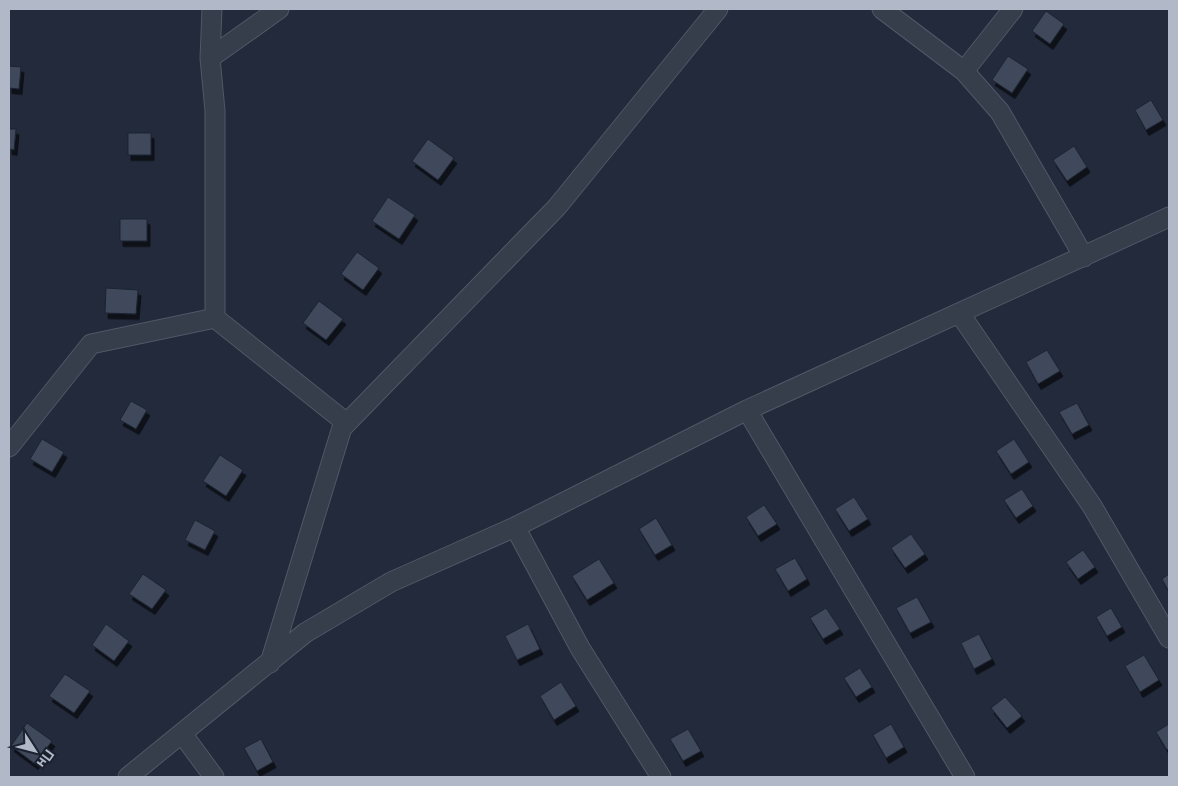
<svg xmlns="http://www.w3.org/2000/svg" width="1178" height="786" viewBox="0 0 1178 786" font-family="Raleway,sans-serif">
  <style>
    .building { fill: #3f485b; stroke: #1d2432; filter: url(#shadow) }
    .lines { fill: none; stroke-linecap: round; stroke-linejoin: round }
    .street-casing { stroke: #515866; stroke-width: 21 }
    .street { stroke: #363d4b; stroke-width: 19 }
  </style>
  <defs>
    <filter id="shadow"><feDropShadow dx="3" dy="5.5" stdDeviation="0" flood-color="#0009"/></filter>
  </defs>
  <rect width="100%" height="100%" fill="#222a3b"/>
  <!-- building -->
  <path class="building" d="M1046 11 1064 24 1050 44 1032 31Z
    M1008 56 1028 69 1012 93 992 80Z
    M9 66 21 67 19 89 9 88Z
    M1151 100 1163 120 1146 130 1135 110Z
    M9 129H16L14 150 9 149Z
    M128 133H151V155H128Z
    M428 139 454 158 438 180 412 161Z
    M1074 146 1087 167 1067 181 1053 160Z
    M388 197 415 215 399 239 372 221Z
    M120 219H147V241H120Z
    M357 252 379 268 363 290 341 274Z
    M106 288 138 290 136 314 105 313Z
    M319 301 343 319 326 340 303 323Z
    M1047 350 1060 371 1038 384 1026 362Z
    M131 401 147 410 136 429 120 420Z
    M1077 403 1089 425 1072 434 1059 412Z
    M42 439 64 452 52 472 30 459Z
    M1014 439 1029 462 1011 474 996 451Z
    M220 455 243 470 226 496 203 481Z
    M1022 489 1033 506 1016 518 1004 500Z
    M854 497 868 519 849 531 835 509Z
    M764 505 777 524 758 536 746 517Z
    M656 518 672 545 655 555 639 529Z
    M195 520 215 531 205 550 185 540Z
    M911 534 925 554 905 568 891 548Z
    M1083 550 1095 567 1078 579 1066 562Z
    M795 558 807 579 788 591 775 569Z
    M599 559 614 583 587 600 572 576Z
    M143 574 166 590 152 609 129 594Z
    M1169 574V592L1162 579Z
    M917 597 931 622 910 633 896 608Z
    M826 608 840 629 823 639 810 618Z
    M1111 608 1122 627 1107 636 1096 617Z
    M106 624 129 641 114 661 92 645Z
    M528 624 540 649 517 660 505 636Z
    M979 634 992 659 974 669 961 643Z
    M1144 655 1159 680 1140 692 1125 666Z
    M860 668 872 687 856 697 844 678Z
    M65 674 90 691 74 713 49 696Z
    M561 682 576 706 554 720 540 696Z
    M1005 697 1022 716 1007 728 991 708Z
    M27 723 52 741 35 764 11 746Z
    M891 724 904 747 886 758 873 735Z
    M1169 724V748L1167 750 1156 732Z
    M688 729 701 751 683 761 670 739Z
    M261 739 273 762 257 771 244 748Z"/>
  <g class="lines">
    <!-- street casing -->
    <g class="street-casing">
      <path id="street" d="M212 9 210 58 215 111V318L344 421 270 663
        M882 9 964 71 1000 112 1084 257
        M210 58 279 9
        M964 71 1013 9
        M960 314 1092 506 1169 638
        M747 410 965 777
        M342 428 557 207 718 9
        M9 447 91 344 215 318
        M515 527 580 648 661 777
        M183 735 214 777
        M128 777 305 633 391 582 515 527 747 410 1169 217"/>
    </g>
    <!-- street -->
    <use href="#street" class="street"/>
  </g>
  <!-- border -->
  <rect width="1178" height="786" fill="none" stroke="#b1b8c7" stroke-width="20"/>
  <!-- north arrow -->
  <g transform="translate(35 751) rotate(126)" stroke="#1b2230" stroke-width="4" paint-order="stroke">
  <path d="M0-4L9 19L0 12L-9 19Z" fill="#b1b8c7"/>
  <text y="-8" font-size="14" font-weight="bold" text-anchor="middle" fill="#b1b8c7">Пн</text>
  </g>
</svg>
